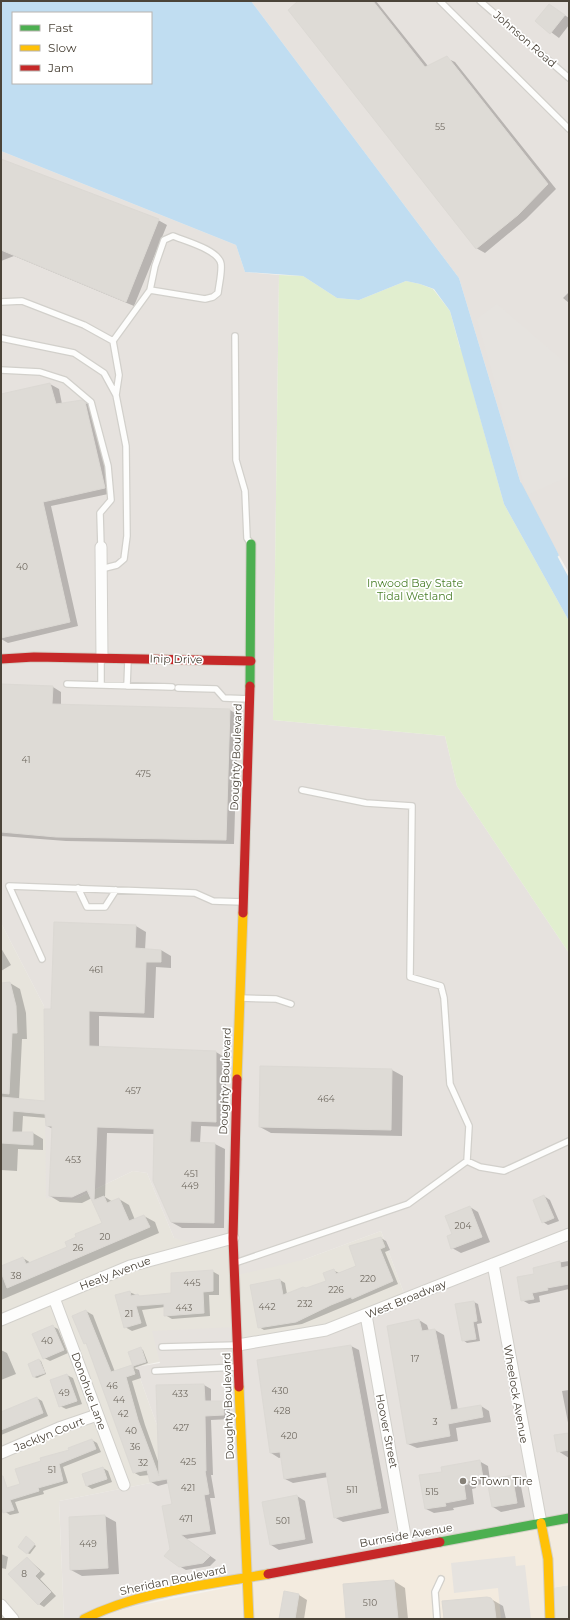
<svg xmlns="http://www.w3.org/2000/svg" width="570" height="1620" viewBox="0 0 570 1620" font-family="Montserrat,sans-serif">
  <style>
    .residential { fill: #e7e4dc }
    .commercial { fill: #f3ebdf }
    .industrial { fill: #e6e2de }
    .green { fill: #e1eecf }
    .parking { fill: #e6e3df }
    .water { fill: #c0ddf1; fill-rule: evenodd }
    .shadow { fill: #0003; fill-rule: evenodd }
    .lines { fill: none; stroke-linecap: round; stroke-linejoin: round }
    .stream { stroke: #c0ddf1; stroke-width: 3.5 }
    .building { fill: #dedbd6; stroke: #dcd9d4 }
    .lane-casing { stroke: #d2d0cb; stroke-width: 8 }
    .street-casing { stroke: #d2d0cb; stroke-width: 13 }
    .fast-casing { stroke: #d3cfc5; stroke-width: 11 }
    .slow-casing { stroke: #d3cfc5; stroke-width: 11 }
    .jam-casing { stroke: #d3cfc5; stroke-width: 11 }
    .lane { stroke: #fdfdfc; stroke-width: 5.5 }
    .street { stroke: #fdfdfc; stroke-width: 11 }
    .fast { stroke: #4caf50; stroke-width: 9 }
    .slow { stroke: #ffc107; stroke-width: 9 }
    .jam { stroke: #c62828; stroke-width: 9 }
    .poi-dot { fill: #868178; stroke: #fff; stroke-width: 1.5 }
    .labels { text-anchor: middle; dominant-baseline: central; stroke-width: 3.5; stroke-linejoin: round; paint-order: stroke }
    .number-label { font-size: 9px; fill: #706a61 }
    .street-label { font-size: 11px; fill: #4b4439; stroke: #fff }
    .park-label { font-size: 11px; fill: #4a7f2a; stroke: #fff }
    .poi-label { font-size: 11px; fill: #4b4439; stroke: #fff; text-anchor: start }
  </style>
  <rect width="100%" height="100%" fill="#f4f2ee"/>
  <!-- residential -->
  <path class="residential" d="M1 923 44 1006 73 1200 133 1171 147 1173 174 1238 232 1242 303 1260 381 1231 405 1296 316 1327 136 1367 176 1478 59 1501 64 1619H1Z
    M569 1585V1619H552L551 1588Z"/>
  <!-- commercial -->
  <path class="commercial" d="M569 1518V1585L551 1588 552 1619H84L92 1615Z"/>
  <!-- industrial -->
  <path class="industrial" d="M251 1H569V573L524 494 459 278Z
    M1 151 236 245 245 272 279 275 273 720 445 736 457 786 569 953V1518L247 1577 84 1619H64L59 1501 176 1478 136 1367 160 1363 152 1331 236 1327V1340L316 1327 405 1296 381 1231 303 1260 233 1276 232 1242 204 1247 174 1238 147 1173 133 1171 73 1200 46 1198 44 1006 1 923Z"/>
  <!-- green -->
  <path class="green" d="M279 275 303 276 337 298 359 300 406 281 420 284 433 289 450 311 460 348H463L474 396 504 504 569 621V953L457 786 445 736 273 720Z"/>
  <!-- parking -->
  <path class="parking" d="M497 304 569 366V476L527 495 477 319Z
    M515 1556 516 1566 525 1565 531 1619H501L498 1588 454 1593 451 1563Z"/>
  <!-- water -->
  <path class="water" d="M1 1H251L459 278 524 494 569 578V621L504 504 450 311 434 289 420 284 406 281 359 300 337 298 303 276 245 272 236 245 1 151ZM13 13H151V83H13Z"/>
  <!-- shadow -->
  <path class="shadow" d="M300 1H376L428 66 446 58 455 62 556 189 526 219 485 253 476 248Z
    M557 10 569 18V25L559 38 536 21Z
    M1 160 158 220 167 225 134 306 14 256 1 261Z
    M569 292V303L563 298Z
    M50 384 59 389 62 404 82 401 91 406 113 493 51 506 78 626 8 643 1 639V395Z
    M1 685 53 687 61 692V705L230 710 238 715 234 844 66 841 1 836Z
    M136 926 146 932 145 950H161L171 956V968L156 967 154 1018 99 1016V1047L216 1052 226 1058V1127L201 1126 200 1143 215 1144 225 1149 224 1228H182L171 1222 155 1134 107 1133 105 1197 113 1202 119 1199 129 1205 135 1220 144 1216 155 1222 159 1233 1 1300V1267L23 1258 31 1263 69 1248 103 1224 92 1198 82 1203 60 1202 50 1196 53 1129 47 1126 46 1118 23 1116 22 1133H33L43 1139V1150L18 1149 17 1171 1 1170V984L10 983 20 989 26 1013 27 1039H22L19 1100 46 1102 52 1010Z
    M1 948 11 965 1 971Z
    M261 1067 392 1070 403 1076 402 1136 271 1133 260 1127Z
    M544 1196 550 1200 559 1221 548 1225 543 1222Z
    M470 1207 478 1212 490 1242 461 1253 452 1248 454 1235Z
    M381 1238 386 1241 390 1250 385 1252 398 1284 302 1324 264 1330 259 1327 280 1280 285 1283 287 1294 306 1290 327 1281 333 1270 339 1273 357 1266Z
    M569 1261V1289L539 1296 540 1302 529 1304 522 1300 535 1275 549 1264Z
    M212 1271 219 1275V1295H209L210 1316 172 1319 165 1315V1307L142 1310 147 1326 132 1331 125 1327 129 1292 142 1297 172 1294Z
    M474 1302 478 1304 482 1323 477 1324 480 1341 467 1343 463 1340Z
    M86 1311 93 1315 115 1372 132 1366 134 1368 129 1352 141 1349 143 1350 148 1363 134 1368 139 1370 141 1378 132 1381 145 1425 159 1464 204 1385 211 1389V1402H223L230 1406V1419L211 1420 213 1475H211L215 1498H210L216 1534 186 1539 216 1560 210 1566 186 1570 179 1566 171 1549 173 1505 169 1483 158 1486 151 1482 149 1475 140 1476 133 1472 87 1344 85 1343Z
    M419 1320 427 1325 429 1331 435 1330 444 1335 458 1410 481 1406 489 1411 491 1422 456 1428 458 1441 417 1448 408 1444Z
    M52 1326 58 1329 68 1353 50 1361 44 1358Z
    M351 1346 359 1350 389 1513 343 1522 334 1517 328 1477 293 1483 285 1479 282 1457 279 1458 271 1453Z
    M1 1350 7 1353 16 1374 1 1380Z
    M39 1360 41 1361 46 1374 37 1378 34 1377 29 1364Z
    M67 1375 73 1378 82 1404 66 1409 60 1406Z
    M569 1390V1428L562 1391Z
    M37 1398 42 1401 48 1416 1 1435V1413Z
    M569 1434V1458L558 1451Z
    M92 1440 97 1443 101 1452 63 1467 68 1483 43 1491 44 1494 15 1502 19 1513 10 1515 4 1511 1 1512V1491L21 1485 43 1462Z
    M479 1461 488 1466 490 1480 511 1476 520 1481 525 1507 501 1512 493 1507 489 1483 476 1485V1488L472 1489 474 1504 453 1508 454 1510 434 1513 426 1509 443 1473ZM479 1475 488 1480V1482L478 1477Z
    M103 1468 108 1471 112 1482 92 1489 87 1486Z
    M297 1496 305 1501 313 1543 279 1550 271 1545Z
    M105 1516 116 1522 119 1574 82 1576 71 1570Z
    M28 1539 36 1546 30 1554 27 1553Z
    M1 1548V1554L8 1557 6 1569 1 1568Z
    M27 1558 45 1574 40 1579 56 1596 44 1607 39 1604Z
    M394 1581 405 1588 408 1619H347Z
    M299 1595 307 1600 304 1619H280Z
    M491 1599 503 1606 506 1619H445Z"/>
  <g class="lines">
    <!-- stream -->
    <path class="stream" d="M520 484 557 555"/>
  </g>
  <!-- building -->
  <path class="building" d="M298 1H373L425 67 447 56 548 184 518 215 476 249 288 10Z
    M549 4 565 15 550 34 535 21Z
    M1 159 159 219 126 302 1 250Z
    M50 383 56 404 82 400 85 402 105 488 43 502 70 622 1 638V394Z
    M1 684 53 686 52 704 230 709 226 840 56 837 1 832Z
    M54 922 136 925 135 948 161 950V962H146L144 1013 89 1011V1046L216 1051V1122L191 1121 190 1142 215 1143 214 1223 171 1222 153 1181 154 1129 97 1127 94 1200 104 1196 107 1203 119 1198 129 1221 144 1215 150 1227 7 1288 1 1272V1266L23 1257 26 1264 67 1247 65 1242 76 1237 75 1234 102 1223 87 1190 72 1197 49 1196 52 1126H46L45 1114 13 1111 12 1132H33V1145L1 1143V1097L45 1101 44 1009H51Z
    M10 982 16 1006 17 1033H12L9 1094 1 1093V983Z
    M260 1066 392 1069 391 1130 259 1127Z
    M544 1195 554 1218 542 1223 533 1200Z
    M470 1206 482 1237 451 1249 447 1236 452 1234 445 1216Z
    M381 1237 385 1247 380 1249 393 1281 352 1299 351 1297 331 1305 296 1322 258 1328 250 1285 280 1279 283 1295 303 1287 306 1288 326 1281 323 1273 334 1269 336 1274 356 1266 349 1246Z
    M560 1261 561 1268 569 1266V1284L547 1288 548 1290 532 1293 534 1299 521 1301 517 1277 534 1274 533 1268Z
    M213 1270V1291L203 1292 204 1313 164 1316V1304L136 1306 141 1323 124 1328 115 1295 130 1291 131 1296 138 1294 139 1296 171 1293V1273Z
    M474 1301 477 1321 473 1322 476 1339 462 1341 455 1304Z
    M86 1310 111 1372 132 1365 135 1374 126 1377 138 1420 159 1476 156 1385 204 1384 205 1401H223L224 1415 205 1416 206 1471H205L209 1494 204 1495 210 1531 181 1535 210 1556 203 1563 179 1567 164 1556 170 1549 162 1506 172 1504 167 1479 150 1482 147 1470 133 1473 86 1343 84 1344 72 1316Z
    M419 1319 422 1331 435 1329 451 1410 481 1405 483 1417 448 1424 450 1436 407 1444 387 1326Z
    M53 1325 64 1350 43 1359 32 1334Z
    M351 1345 381 1508 334 1518 326 1472 284 1479 280 1452 270 1453 257 1360Z
    M141 1347 146 1362 133 1366 128 1352Z
    M39 1359 45 1373 33 1377 28 1364Z
    M67 1374 77 1401 59 1407 50 1380Z
    M37 1397 43 1413 1 1430V1412Z
    M569 1433V1450L557 1452 554 1435Z
    M92 1439 96 1449 59 1464 63 1481 38 1488 39 1491 10 1500 14 1510 3 1513 1 1505V1476H3L7 1488 20 1484 15 1469 41 1461 40 1458 69 1450 68 1448Z
    M480 1460 483 1478 468 1481V1484L464 1485 466 1499 445 1503 446 1506 425 1509 419 1475 442 1472 441 1467Z
    M103 1467 107 1479 86 1486 82 1474Z
    M512 1475 517 1503 492 1507 487 1480Z
    M297 1495 305 1539 270 1545 262 1502Z
    M105 1515 108 1568 70 1570 69 1517Z
    M26 1536 35 1544 27 1554 18 1547Z
    M27 1557 40 1571 35 1576 51 1592 38 1605 8 1574Z
    M394 1580 398 1619H346L343 1584Z
    M284 1591 299 1594 295 1619H279Z
    M487 1597 491 1598 494 1603 496 1619H444L442 1601Z"/>
  <g class="lines">
    <!-- lane casing -->
    <g class="lane-casing">
      <path id="lane" d="M440 1 569 129
        M480 1 569 78
        M1 302 22 301 84 325 113 341 119 375 116 395
        M235 336 236 460 245 491 247 538 251 544
        M1 338 74 353 104 373 116 395 126 446 127 536 124 559 117 565 101 569
        M113 341 150 290 155 266 164 240 173 236C185 241 219 250 221 264 222 273 219 284 218 293L213 297 205 299 150 290
        M1 370 40 372 65 380 91 402 108 466 111 500 100 513 101 547
        M67 684 172 687
        M101 685V660
        M127 686 128 660
        M178 688 216 689 224 698 250 699
        M302 790 366 803 412 806 410 977 441 986 444 998 450 1084 469 1126 467 1161
        M78 888 87 907H105L116 890
        M42 959 9 886 195 893 213 901 243 902
        M240 998 276 999 291 1004
        M235 1263 408 1204 467 1161 480 1167 504 1171 569 1141
        M162 1347 237 1345
        M155 1371 237 1367
        M437 1619 435 1592 441 1579"/>
    </g>
    <!-- street casing -->
    <g class="street-casing">
      <path id="street" d="M101 547 102 658
        M493 1264 541 1523
        M54 1298 124 1485
        M366 1315 407 1547
        M1 1320 130 1266 233 1238
        M238 1345 326 1330 569 1234
        M1 1453 59 1428 97 1415
        M1 1605 13 1619"/>
    </g>
    <!-- fast casing -->
    <g class="fast-casing">
      <path id="fast" d="M250 686 251 544
        M440 1542 569 1518"/>
    </g>
    <!-- slow casing -->
    <g class="slow-casing">
      <path id="slow" d="M237 1079 243 913
        M239 1387 249 1619
        M541 1523 548 1559 550 1619
        M84 1619C140 1591 207 1585 268 1574"/>
    </g>
    <!-- jam casing -->
    <g class="jam-casing">
      <path id="jam" d="M1 659 34 657 251 661
        M243 913 250 686
        M237 1079 233 1238 239 1387
        M268 1574 440 1542"/>
    </g>
    <!-- lane -->
    <use href="#lane" class="lane"/>
    <!-- street -->
    <use href="#street" class="street"/>
    <!-- fast -->
    <use href="#fast" class="fast"/>
    <!-- slow -->
    <use href="#slow" class="slow"/>
    <!-- jam -->
    <use href="#jam" class="jam"/>
  </g>
  <!-- markers -->
  <circle class="poi-dot" cx="463" cy="1481" r="4"/>
  <g class="labels">
    <!-- number labels -->
    <g class="number-label">
      <text x="440" y="126">55</text>
      <text x="22" y="566">40</text>
      <text x="26" y="759">41</text>
      <text x="143" y="773">475</text>
      <text x="96" y="969">461</text>
      <text x="133" y="1090">457</text>
      <text x="326" y="1098">464</text>
      <text x="73" y="1159">453</text>
      <text x="191" y="1173">451</text>
      <text x="190" y="1185">449</text>
      <text x="463" y="1225">204</text>
      <text x="105" y="1236">20</text>
      <text x="78" y="1247">26</text>
      <text x="16" y="1275">38</text>
      <text x="368" y="1278">220</text>
      <text x="192" y="1282">445</text>
      <text x="336" y="1289">226</text>
      <text x="305" y="1303">232</text>
      <text x="267" y="1306">442</text>
      <text x="184" y="1307">443</text>
      <text x="129" y="1313">21</text>
      <text x="47" y="1340">40</text>
      <text x="415" y="1358">17</text>
      <text x="112" y="1385">46</text>
      <text x="280" y="1390">430</text>
      <text x="64" y="1392">49</text>
      <text x="180" y="1393">433</text>
      <text x="119" y="1399">44</text>
      <text x="282" y="1410">428</text>
      <text x="123" y="1413">42</text>
      <text x="435" y="1421">3</text>
      <text x="181" y="1427">427</text>
      <text x="131" y="1430">40</text>
      <text x="289" y="1435">420</text>
      <text x="135" y="1446">36</text>
      <text x="188" y="1461">425</text>
      <text x="143" y="1462">32</text>
      <text x="52" y="1469">51</text>
      <text x="188" y="1487">421</text>
      <text x="352" y="1489">511</text>
      <text x="432" y="1491">515</text>
      <text x="186" y="1518">471</text>
      <text x="283" y="1520">501</text>
      <text x="88" y="1543">449</text>
      <text x="24" y="1573">8</text>
      <text x="370" y="1602">510</text>
    </g>
    <!-- street labels -->
    <g class="street-label">
      <text transform="translate(525 39) rotate(41)">Johnson Road</text>
      <text transform="translate(176 659) rotate(1)">Inip Drive</text>
      <text transform="translate(236 757) rotate(-88)">Doughty Boulevard</text>
      <text transform="translate(225 1081) rotate(-88)">Doughty Boulevard</text>
      <text transform="translate(115 1273) rotate(-21)">Healy Avenue</text>
      <text transform="translate(406 1299) rotate(-22)">West Broadway</text>
      <text transform="translate(89 1391) rotate(70)">Donohue Lane</text>
      <text transform="translate(516 1394) rotate(80)">Wheelock Avenue</text>
      <text transform="translate(228 1406) rotate(-92)">Doughty Boulevard</text>
      <text transform="translate(387 1431) rotate(79)">Hoover Street</text>
      <text transform="translate(49 1434) rotate(-22)">Jacklyn Court</text>
      <text transform="translate(406 1535) rotate(-10)">Burnside Avenue</text>
      <text transform="translate(173 1580) rotate(-12)">Sheridan Boulevard</text>
    </g>
    <!-- park labels -->
    <g class="park-label">
      <text x="415" y="583">Inwood Bay State<tspan x="415" dy="13">Tidal Wetland</tspan></text>
    </g>
    <!-- poi labels -->
    <g class="poi-label">
      <text x="471" y="1481">5 Town Tire</text>
    </g>
  </g>
  <!-- border -->
  <rect width="570" height="1620" fill="none" stroke="#4b4439" stroke-width="4"/>
  <!-- legend -->
  <rect x="12" y="12" width="140" height="72" fill="#ffffff" stroke="#b7b4b0"/>
  <rect x="20" y="25" width="20" height="6" fill="#4caf50" stroke="#b7b4b0"/>
  <text x="48" y="32" font-size="12" fill="#4b4439">Fast</text>
  <rect x="20" y="45" width="20" height="6" fill="#ffc107" stroke="#b7b4b0"/>
  <text x="48" y="52" font-size="12" fill="#4b4439">Slow</text>
  <rect x="20" y="65" width="20" height="6" fill="#c62828" stroke="#b7b4b0"/>
  <text x="48" y="72" font-size="12" fill="#4b4439">Jam</text>
</svg>
